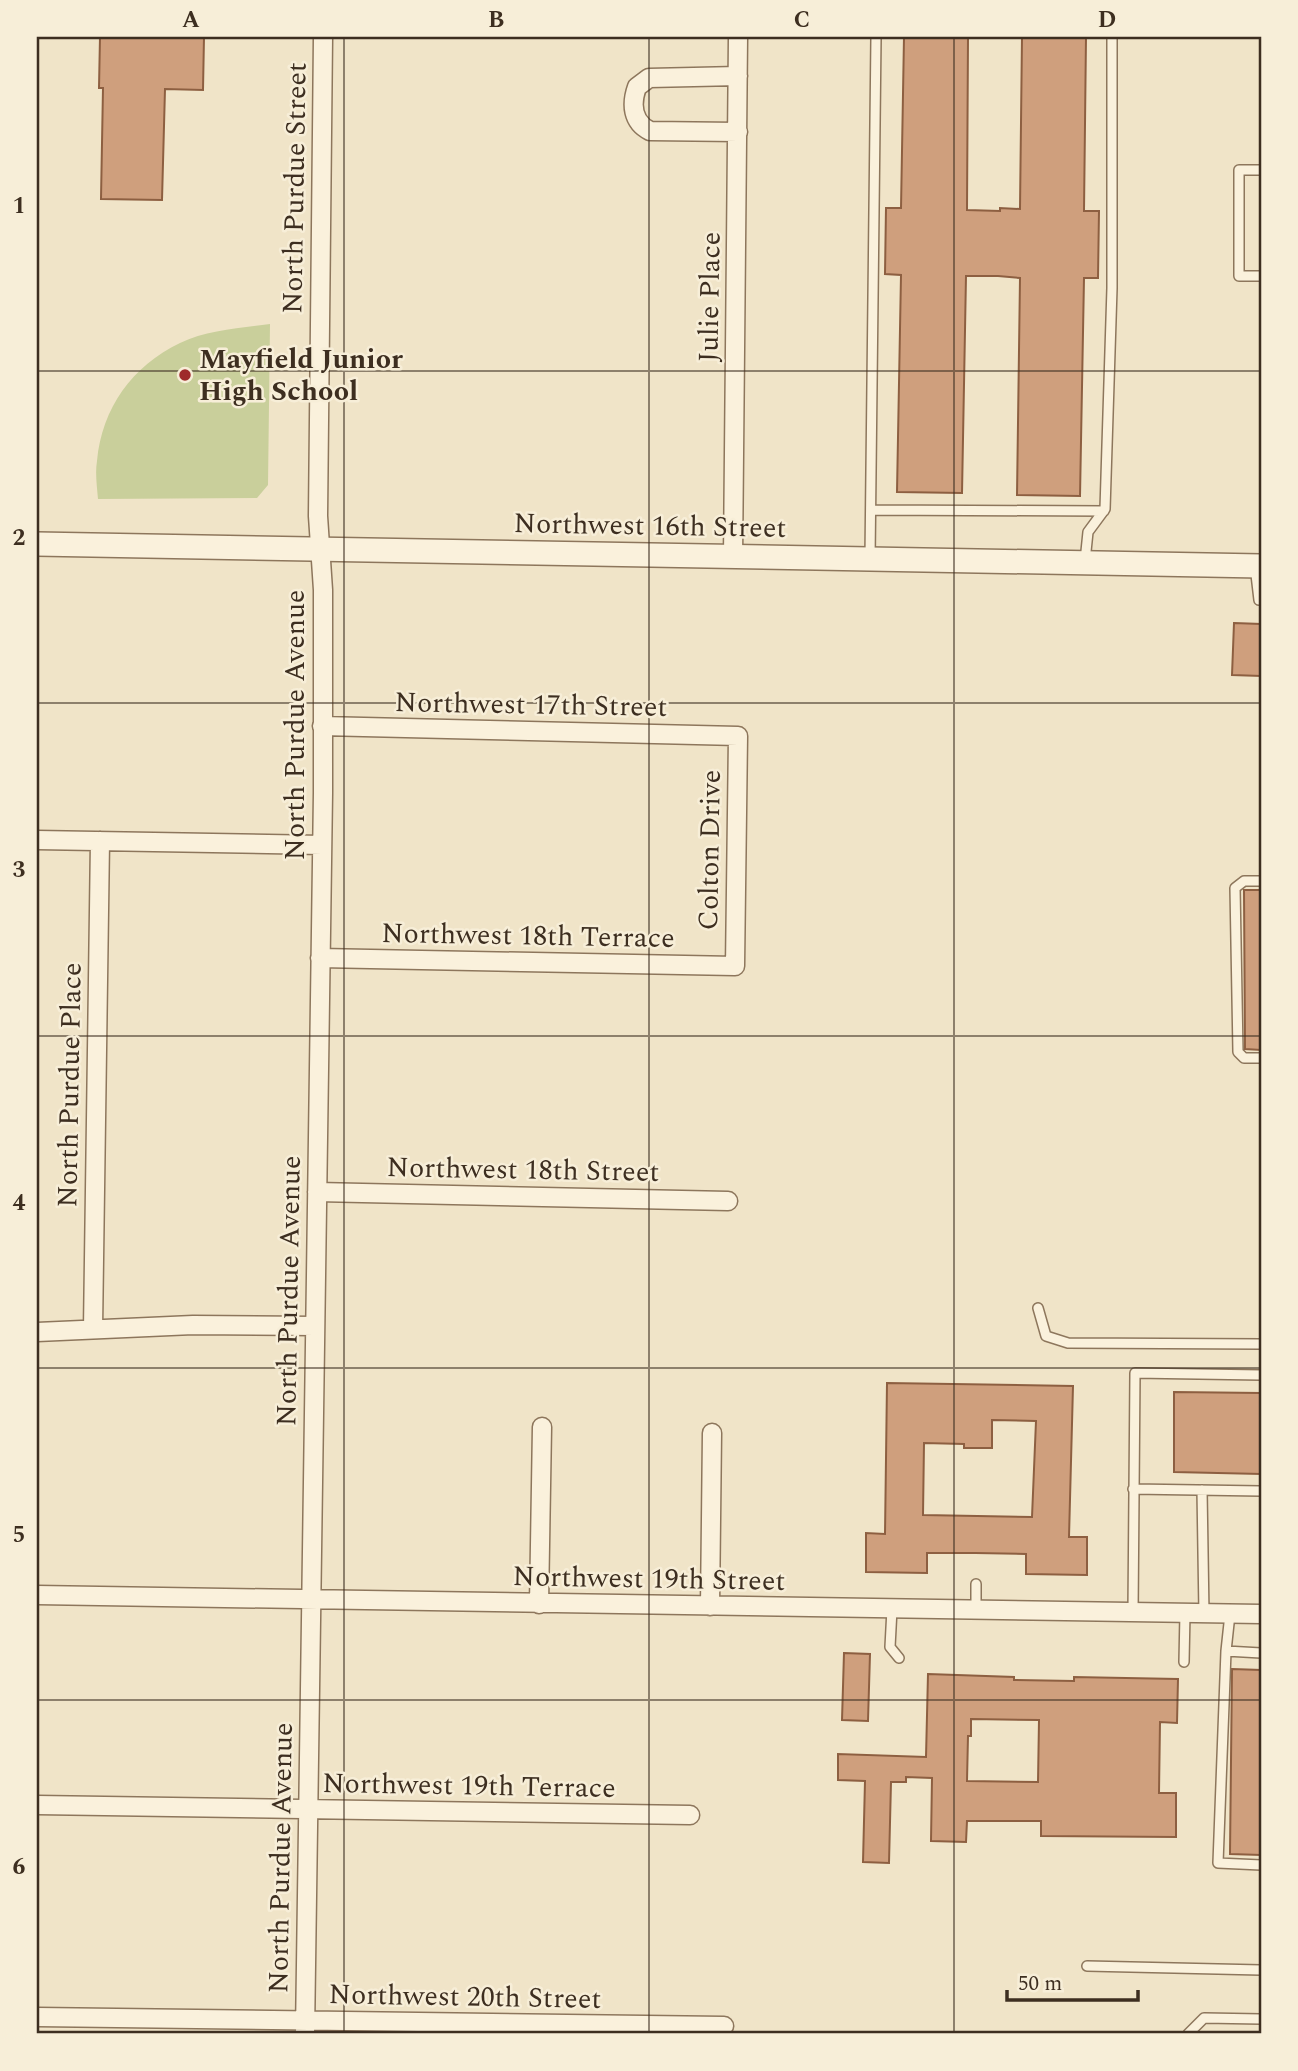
<svg xmlns="http://www.w3.org/2000/svg" width="1298" height="2071" viewBox="0 0 1298 2071" font-family="Spectral,serif">
  <style>
    .green { fill: #c9cf9b }
    .building { fill: #cf9f7d; stroke: #8d5f41; stroke-width: 2; fill-rule: evenodd }
    .lines { fill: none; stroke-linecap: round; stroke-linejoin: round }
    .service-casing { stroke: #8d765c; stroke-width: 12 }
    .minor-casing { stroke: #8d765c; stroke-width: 21 }
    .tertiary-casing { stroke: #8d765c; stroke-width: 26 }
    .service { stroke: #faf1dc; stroke-width: 9 }
    .minor { stroke: #faf1dc; stroke-width: 18 }
    .tertiary { stroke: #faf1dc; stroke-width: 23 }
    .grid { fill: none; stroke: #3d2e20; stroke-width: 2; stroke-opacity: 0.55 }
    .poi-dot { fill: #9e2a2b; stroke: #f7eed8; stroke-width: 2.5 }
    .labels { text-anchor: middle; dominant-baseline: central; stroke-width: 5; stroke-linejoin: round; paint-order: stroke }
    .street-label { font-size: 28px; fill: #3d2e20; stroke: #f7eed8 }
    .poi-label { font-size: 28px; font-weight: bold; fill: #3d2e20; stroke: #f7eed8; text-anchor: start }
    .neatline { fill: none; stroke: #3d2e20; stroke-width: 2.5 }
    .grid-label { font-size: 23px; text-anchor: middle; font-weight: bold; fill: #3d2e20 }
  </style>
  <rect width="100%" height="100%" fill="#f0e4c8"/>
  <!-- green -->
  <path class="green" d="M270 324 268 485 257 498 98 499C97 487 95 473 97 461 102 408 132 366 180 343 207 330 240 328 270 324Z"/>
  <!-- building -->
  <path class="building" d="M100 37H204L203 90 165 89 162 200 101 199 103 88H99Z
    M904 37H968L967 210 1000 211V208L1020 209 1022 37H1086L1084 211H1099L1098 278H1084L1080 496 1017 495 1020 278 998 276H966L962 493 897 492 901 275 885 274 886 208H901Z
    M1234 623 1261 624V676L1232 675Z
    M1244 890H1261V1050L1245 1049Z
    M887 1383 1073 1386 1069 1537H1087V1575L1026 1574V1554L975 1553H927V1573L866 1572V1533L885 1534ZM992 1420 1036 1421 1032 1517 923 1515 924 1443 964 1444V1448H992Z
    M1174 1392 1261 1393V1474L1174 1472Z
    M844 1653 870 1654 868 1721 842 1720Z
    M1232 1669 1261 1670V1855L1230 1854Z
    M928 1674 1014 1677V1680L1074 1681V1677L1178 1679 1177 1723 1160 1722 1159 1793H1176V1837L1041 1836V1821H967L966 1842 931 1841 932 1778 906 1777V1782H891L889 1863 863 1862 865 1781 838 1780V1754L926 1757ZM971 1719 1039 1720 1038 1782 967 1781 968 1736H971Z"/>
  <g class="lines">
    <!-- service casing -->
    <g class="service-casing">
      <path id="service" d="M1261 170H1239V276H1261
        M871 510 1104 511
        M870 558 876 37
        M1085 561 1088 532 1105 509 1112 288V37
        M1255 566 1259 600H1261
        M1261 881H1244L1235 888 1238 1052 1244 1058H1261
        M1038 1308 1046 1336 1068 1343 1261 1344
        M1133 1489 1261 1491
        M1202 1490 1204 1614
        M976 1584V1610
        M892 1609 890 1647 899 1658
        M1133 1613 1135 1373 1261 1375
        M1230 1614 1226 1651 1218 1863 1261 1865
        M1226 1651 1261 1653
        M1184 1662 1185 1613
        M1087 1966 1261 1970
        M1188 2034 1204 2018 1261 2019"/>
    </g>
    <!-- minor casing -->
    <g class="minor-casing">
      <path id="minor" d="M738 132 650 131C632 122 631 104 637 87L649 78 738 76
        M733 558 738 37
        M37 840 322 845
        M320 958 735 966 738 736 322 726
        M317 1192 728 1201
        M93 1329 100 841
        M37 1332 193 1325 315 1326
        M37 1595 1261 1614
        M539 1604 542 1427
        M710 1606 712 1433
        M37 1805 690 1815
        M37 2017 724 2026
        M305 2034 323 793V590L318 516 323 37"/>
    </g>
    <!-- tertiary casing -->
    <g class="tertiary-casing">
      <path id="tertiary" d="M37 544 1261 566"/>
    </g>
    <!-- service -->
    <use href="#service" class="service"/>
    <!-- minor -->
    <use href="#minor" class="minor"/>
    <!-- tertiary -->
    <use href="#tertiary" class="tertiary"/>
  </g>
  <!-- grid -->
  <path class="grid" d="M344 37V2034M649 37V2034M954 37V2034M37 371H1261M37 703H1261M37 1036H1261M37 1368H1261M37 1700H1261"/>
  <!-- markers -->
  <circle class="poi-dot" cx="185" cy="375" r="7"/>
  <g class="labels">
    <!-- street labels -->
    <g class="street-label">
      <text transform="translate(295 188) rotate(-89)">North Purdue Street</text>
      <text transform="translate(710 297) rotate(-89)">Julie Place</text>
      <text transform="translate(650 526) rotate(1)">Northwest 16th Street</text>
      <text transform="translate(531 705) rotate(1)">Northwest 17th Street</text>
      <text transform="translate(295 725) rotate(-90)">North Purdue Avenue</text>
      <text transform="translate(710 850) rotate(-89)">Colton Drive</text>
      <text transform="translate(528 936) rotate(1)">Northwest 18th Terrace</text>
      <text transform="translate(70 1085) rotate(-89)">North Purdue Place</text>
      <text transform="translate(523 1170) rotate(1)">Northwest 18th Street</text>
      <text transform="translate(289 1291) rotate(-89)">North Purdue Avenue</text>
      <text transform="translate(649 1579) rotate(1)">Northwest 19th Street</text>
      <text transform="translate(469 1786) rotate(1)">Northwest 19th Terrace</text>
      <text transform="translate(281 1858) rotate(-89)">North Purdue Avenue</text>
      <text transform="translate(465 1997) rotate(1)">Northwest 20th Street</text>
    </g>
    <!-- poi labels -->
    <g class="poi-label">
      <text x="199" y="359">Mayfield Junior<tspan x="199" dy="32">High School</tspan></text>
    </g>
  </g>
  <!-- border -->
  <rect width="1298" height="2071" fill="none" stroke="#f7eed8" stroke-width="77"/>
  <!-- scale -->
  <path d="M1007 1990v10h131v-10" fill="none" stroke="#3d2e20" stroke-width="3.5"/>
  <text x="1018" y="1990" font-size="21" fill="#3d2e20" stroke="#f7eed8" stroke-width="5" paint-order="stroke">50 m</text>
  <rect x="38" y="38" width="1222" height="1994" class="neatline"/>
  <g class="grid-label">
    <text x="191" y="27">A</text>
    <text x="496" y="27">B</text>
    <text x="802" y="27">C</text>
    <text x="1107" y="27">D</text>
    <text x="19" y="213">1</text>
    <text x="19" y="545">2</text>
    <text x="19" y="877">3</text>
    <text x="19" y="1210">4</text>
    <text x="19" y="1542">5</text>
    <text x="19" y="1874">6</text>
  </g>
</svg>
